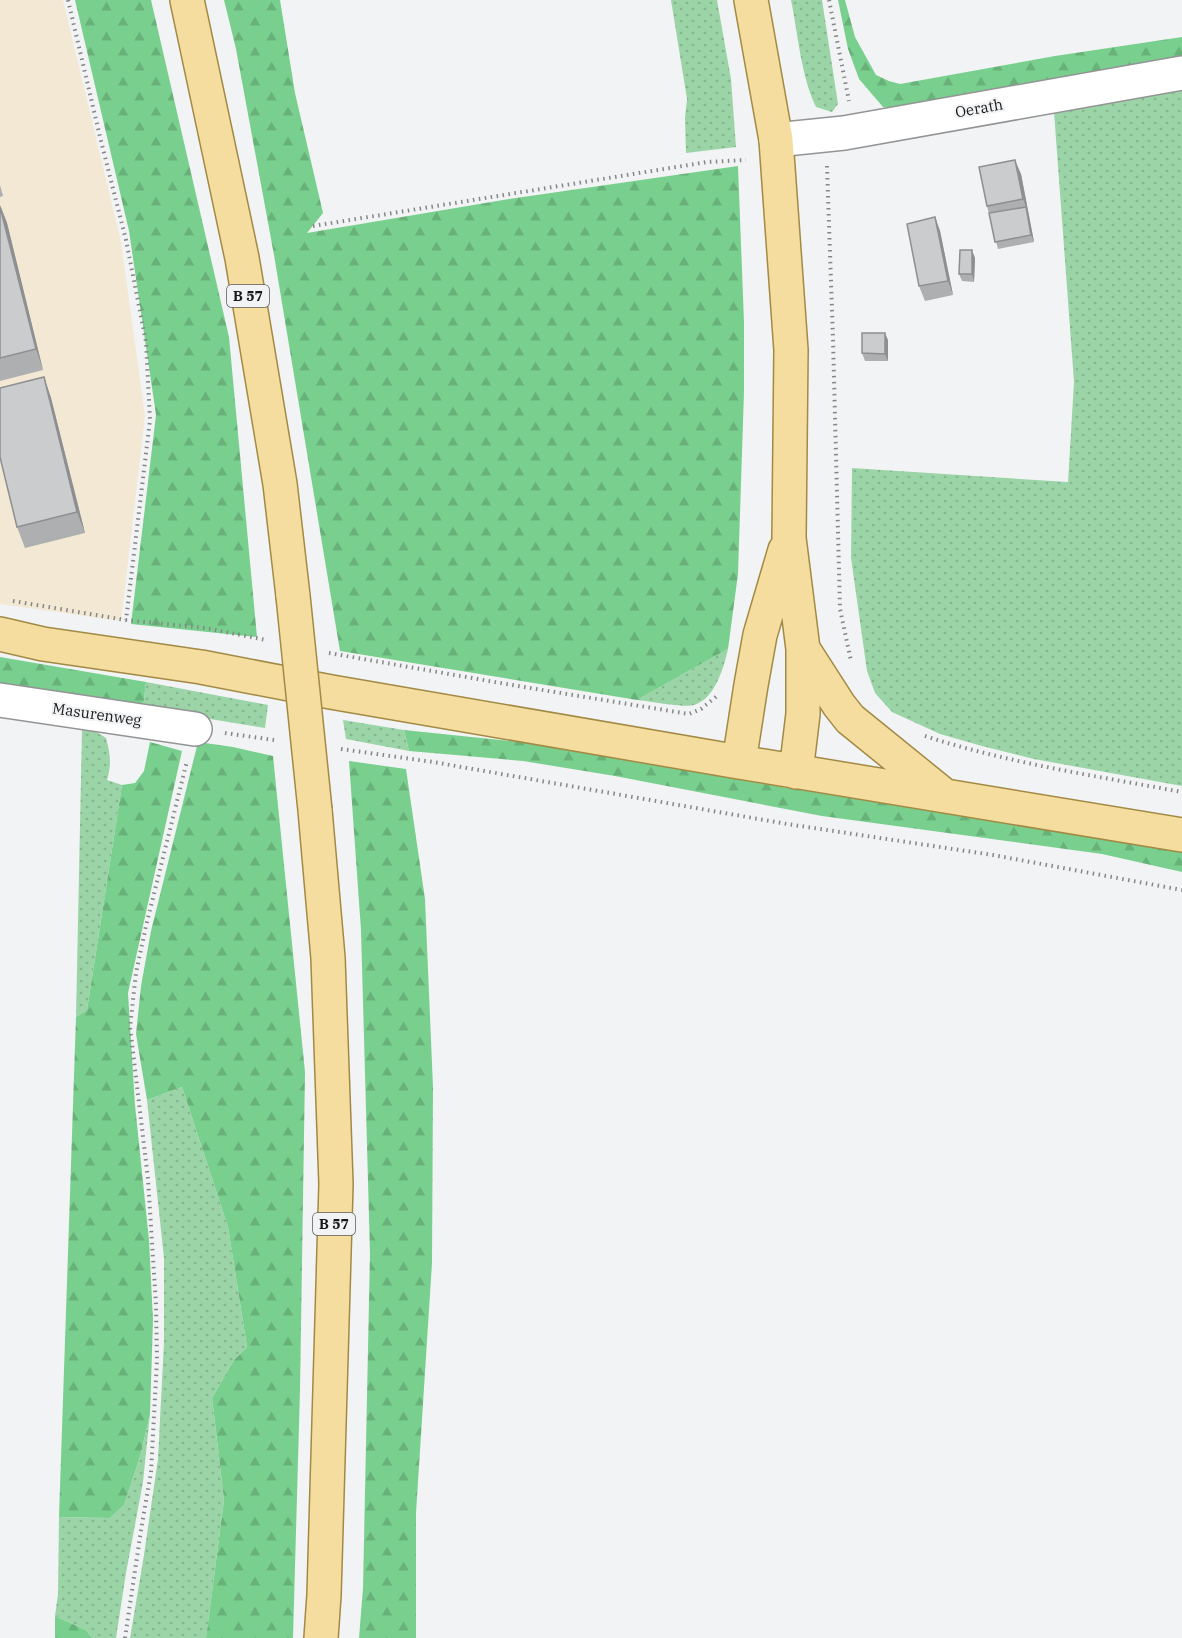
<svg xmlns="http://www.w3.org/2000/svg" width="1182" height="1638" viewBox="0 0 1182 1638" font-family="'IBM Plex Serif',serif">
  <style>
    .commercial { fill: #f2e8d3 }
    .grass { fill: url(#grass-dots) }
    .forest { fill: url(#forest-firs) }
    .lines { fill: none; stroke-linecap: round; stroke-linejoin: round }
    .minor-casing { stroke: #939495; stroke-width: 36 }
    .major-casing { stroke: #a28a45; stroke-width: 36 }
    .path { stroke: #858687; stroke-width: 4; stroke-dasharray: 1.5 4.5; stroke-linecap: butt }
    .minor { stroke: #fff; stroke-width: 33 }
    .major { stroke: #f4dd9e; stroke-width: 33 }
    .major-bridge-casing { stroke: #a28a45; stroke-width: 36; stroke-linecap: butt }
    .major-bridge { stroke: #f4dd9e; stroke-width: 33 }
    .wall { fill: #aeafb0 }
    .shaded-wall { fill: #8d8f90 }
    .building { fill: #cacccd; stroke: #8d8f90; stroke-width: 1.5 }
    .labels { text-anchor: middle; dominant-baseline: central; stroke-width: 4.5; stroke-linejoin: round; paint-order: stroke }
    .shield { fill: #f2f3f4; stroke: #595a5b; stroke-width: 1.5 }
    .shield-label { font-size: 14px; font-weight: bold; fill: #181919 }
    .street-label { font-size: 15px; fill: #181919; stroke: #f2f3f4 }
  </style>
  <defs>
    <pattern id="grass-dots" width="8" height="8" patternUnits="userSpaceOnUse" patternTransform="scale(1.5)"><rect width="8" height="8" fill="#9bd5a7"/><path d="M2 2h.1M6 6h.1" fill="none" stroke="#85b68f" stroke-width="1.8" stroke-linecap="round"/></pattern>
    <pattern id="forest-firs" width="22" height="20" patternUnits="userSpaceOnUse" patternTransform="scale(1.5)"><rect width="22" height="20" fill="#79d08e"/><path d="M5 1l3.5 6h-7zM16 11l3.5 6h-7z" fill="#68b27a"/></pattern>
  </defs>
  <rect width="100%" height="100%" fill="#f2f3f4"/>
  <!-- commercial -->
  <path class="commercial" d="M0 0H63L121 242 145 416 121 621 0 604Z"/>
  <!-- grass -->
  <path class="grass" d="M671 0H717L731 79 736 147 686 153 685 118 687 99Z
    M791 0H822L838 104 832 112 816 107C801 76 798 34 791 0Z
    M1182 89V786L1034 759 982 746 940 734 892 712 875 693 867 671 851 558 852 468 1068 482 1074 382 1054 112 1161 94Z
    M728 649C724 667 715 699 694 705 683 708 650 701 637 700Z
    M146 682 268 705 265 728 143 708Z
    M343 720 404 730 409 751 346 739Z
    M82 730 95 731 106 738C110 753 112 764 107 780L122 785 87 1010 76 1017Z
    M182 1087 228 1227 247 1347 234 1360 212 1398 224 1500 206 1638H130L144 1555 158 1459 164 1342V1258L147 1100Z
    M150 1414 143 1482 126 1573 116 1638H92L86 1630 55 1616 58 1594 59 1517 110 1518 124 1505 140 1457Z"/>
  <!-- forest -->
  <path class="forest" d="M75 0H151L229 337 257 637 131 624 156 415 129 231Z
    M224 0H280L295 93 323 213 307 233 509 199 738 166 744 322V392L738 574 728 649 637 700 340 651 274 255 236 49Z
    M838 0H845L855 37 876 75 889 81 900 84 1055 56 1182 37V60L905 112 883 107 859 79 848 49Z
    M0 657 146 682 143 708 0 692Z
    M404 730 529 743 793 789 1006 819 1182 850V872L1102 854 822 816 615 776 523 761 409 751Z
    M150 742 182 751 128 993 135 1105 149 1240 153 1320 150 1414 140 1457 124 1505 110 1518 59 1517 76 1017 87 1010 122 785 135 783 144 771Z
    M198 742 233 747 273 756 305 1072 300 1390 293 1638H206L224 1500 212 1398 234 1360 247 1347 228 1227 182 1087 147 1100 136 1034 141 986 151 931Z
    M349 761 406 769 425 899 433 1087 432 1263 416 1513V1638H359L363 1588 370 1253 361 930Z
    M55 1616 86 1630 92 1638H55Z"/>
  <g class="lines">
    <!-- minor casing -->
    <g class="minor-casing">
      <path id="minor" d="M776 140 844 133 1182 73
        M0 700 195 729"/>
    </g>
    <!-- major casing -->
    <g class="major-casing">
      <path id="major" d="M187 0 242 258 280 484 293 596
        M751 0 776 140 791 350 789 538 803 649V714L796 772
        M0 634 43 644 201 667 331 692 739 762 1182 835
        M803 649 839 705 850 719 945 796
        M739 762 751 685 760 635 785 550
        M315 810 328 958 336 1184 324 1595 321 1638"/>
    </g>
    <!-- path -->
    <path class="path" d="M68 0 101 141 126 240 146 342 150 420 126 620
      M829 0 849 101
      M827 166 833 339 840 609 851 661
      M313 226 707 162 746 160
      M13 601 126 620 205 628 266 640
      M329 653 512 685 689 714 701 709 717 696
      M225 733 274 740
      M925 736C1008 763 1096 776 1182 792
      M341 749 433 762 787 824 993 855 1182 890
      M125 1638 141 1530 151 1472 157 1360 156 1305 148 1179 130 1027 136 973 146 926 187 761"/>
    <!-- minor -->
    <use href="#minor" class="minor"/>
    <!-- major -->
    <use href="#major" class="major"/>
    <!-- major-bridge casing -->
    <g class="major-bridge-casing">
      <path id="major-bridge" d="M293 596 315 810"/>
    </g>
    <!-- major-bridge -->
    <use href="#major-bridge" class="major-bridge"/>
  </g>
  <!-- wall -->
  <path class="wall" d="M1021 174 1034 242 998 249 987 206Z
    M0 185 3 196 0 197Z
    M0 205 7 223 43 370 0 381Z
    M935 217 940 231 953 295 925 301 919 286Z
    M975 258 974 282 962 281 959 274Z
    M888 340V361H865L862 353Z
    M44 377 51 398 85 533 25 548 17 527Z"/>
  <!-- shaded-wall -->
  <path class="shaded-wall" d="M1015 160 1021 174 1034 242 1031 235 1026 207 1023 199Z
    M0 205 7 223 43 370 36 349Z
    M935 217 940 231 953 295 948 281Z
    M972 250 975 258 974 282 972 274Z
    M885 333 888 340V361L885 354Z
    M44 377 51 398 85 533 77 512Z"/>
  <!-- building -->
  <path class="building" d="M1015 160 1023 199 987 206 979 167Z
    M0 207 36 349 0 358Z
    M1026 207 1031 235 995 242 989 213Z
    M935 217 948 281 919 286 907 224Z
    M960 250H972V274H959Z
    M862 333H885V354L862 353Z
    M44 377 77 512 17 527 0 457V388Z"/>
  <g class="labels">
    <!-- shield labels -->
    <g class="shield">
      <rect x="227" y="285" width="42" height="22" rx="4.5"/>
      <rect x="313" y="1213" width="42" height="22" rx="4.5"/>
    </g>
    <g class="shield-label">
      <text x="248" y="296">B 57</text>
      <text x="334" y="1224">B 57</text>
    </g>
    <!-- street labels -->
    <g class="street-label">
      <text transform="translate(979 108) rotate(-10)">Oerath</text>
      <text transform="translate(97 714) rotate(8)">Masurenweg</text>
    </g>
  </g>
</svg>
